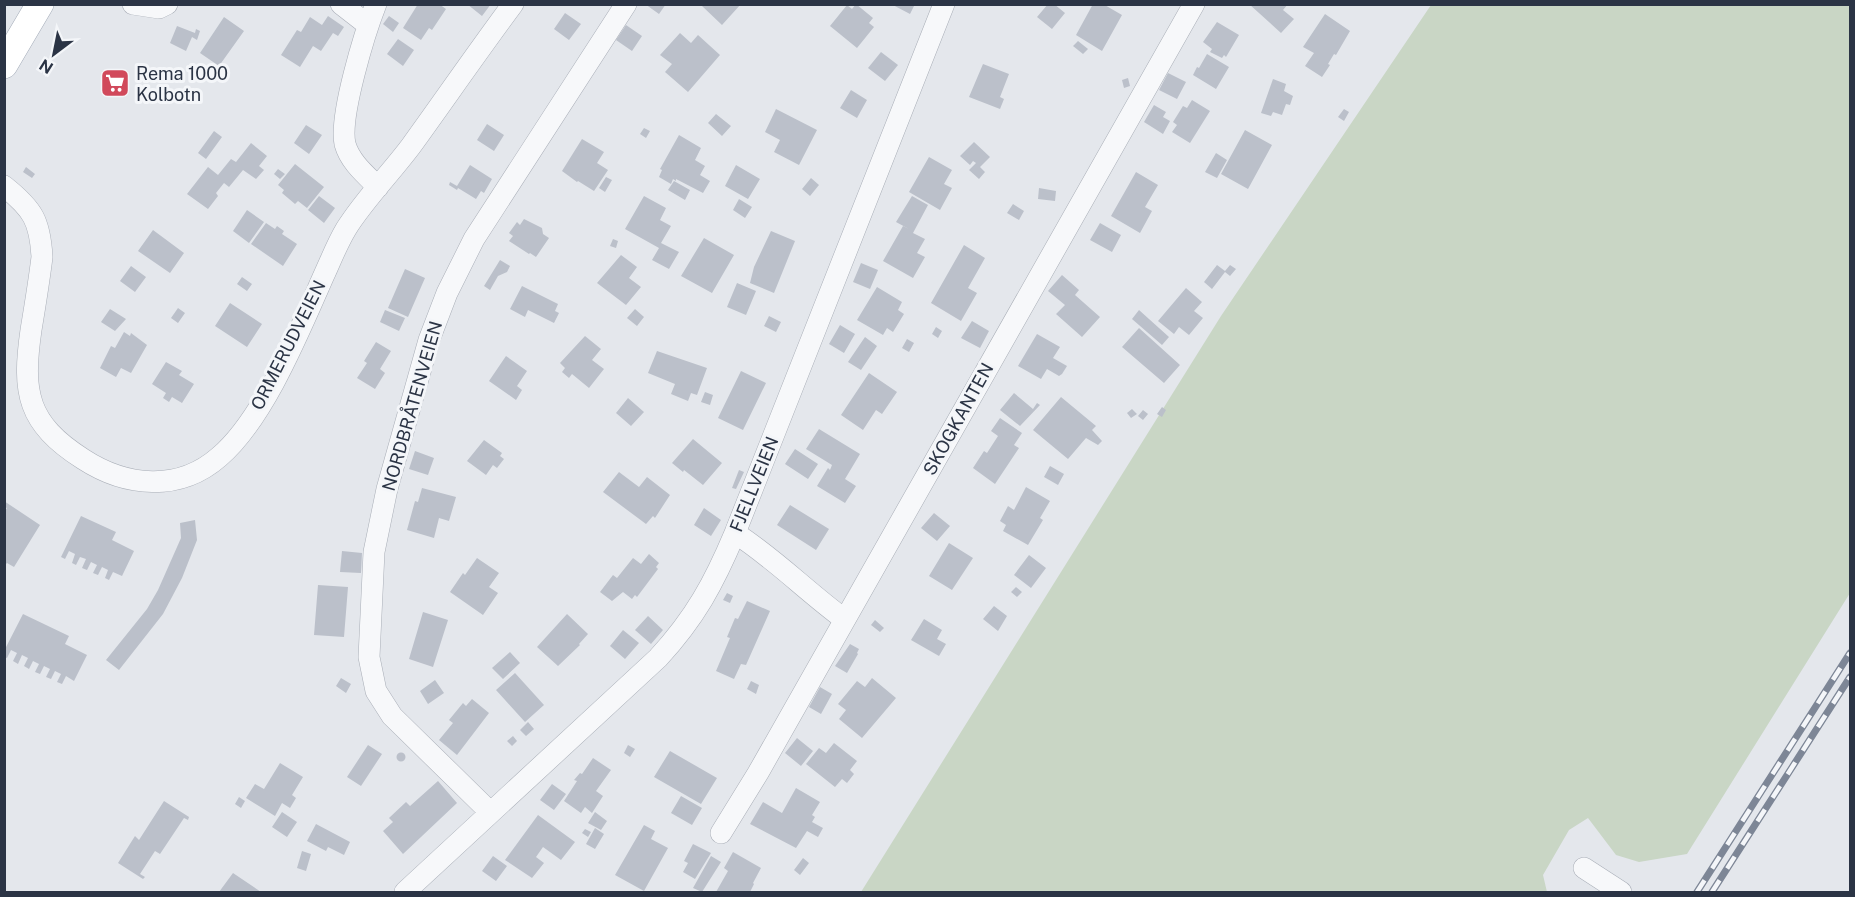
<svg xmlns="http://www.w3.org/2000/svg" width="1855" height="897" viewBox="0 0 1855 897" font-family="'Public Sans',sans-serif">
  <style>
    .green { fill: #c9d6c5 }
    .building { fill: #bbc0ca }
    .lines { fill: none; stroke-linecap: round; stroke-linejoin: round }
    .minor-casing { stroke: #a9aeb7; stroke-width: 22 }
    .major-casing { stroke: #a3abb8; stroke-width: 28 }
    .minor { stroke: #f7f8fa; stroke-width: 21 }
    .major { stroke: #fff; stroke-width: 27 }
    .rail-casing { stroke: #7d8696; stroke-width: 7 }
    .rail { stroke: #f4f6f9; stroke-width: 4.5; stroke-dasharray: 14; stroke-linecap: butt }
    .labels { text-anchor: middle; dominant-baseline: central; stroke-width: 6; stroke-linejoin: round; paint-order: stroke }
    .poi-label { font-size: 18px; fill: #2b3445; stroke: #f4f6f9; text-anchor: start }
    .street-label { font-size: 18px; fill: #2b3445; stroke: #f4f6f9 }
  </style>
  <rect width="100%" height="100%" fill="#e4e7ec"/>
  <!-- green -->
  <path class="green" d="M1431 5H1850V593L1687 854 1639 862 1616 855 1588 818 1569 830 1543 875 1547 892H861L1221 316Z"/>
  <!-- building -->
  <path class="building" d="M418 4H439L446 9 432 30 429 28 421 40 403 28Z
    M467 4H491L482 16Z
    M645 4H666L659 14Z
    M703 4H741L722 25 702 6Z
    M856 4 873 18 869 23 874 27 857 48 830 26 847 5 852 9Z
    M891 4H915L910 14Z
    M1048 4H1054L1065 13 1052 29 1037 17Z
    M1093 4H1103L1122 15 1102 51 1076 35Z
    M1249 4H1288L1283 10 1294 19 1281 33Z
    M565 13 581 24 569 40 554 29Z
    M1325 14 1350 31 1336 55 1334 54 1328 64 1330 65 1322 77 1305 66 1314 53 1303 47Z
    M328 16 344 27 338 36 333 33 321 51 313 46 300 67 281 55 297 30 301 32 310 17 322 25Z
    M389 16 399 23 393 32 383 24Z
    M224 17 244 31 219 66 200 53Z
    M1217 22 1239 35 1226 57 1224 55 1222 58 1210 52 1212 49 1203 42Z
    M626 25 642 36 632 51 616 40Z
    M177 26 195 33 196 29 200 31 197 40 192 37 186 51 170 43Z
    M680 33 691 43 698 35 720 55 688 92 665 72 672 64 660 55Z
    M398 39 414 50 403 66 387 54Z
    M1078 41 1088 49 1083 54 1073 46Z
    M881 52 898 65 885 81 868 68Z
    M1207 54 1229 67 1216 89 1193 75 1197 67 1199 68Z
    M983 64 1009 74 1000 97 1004 99 1000 109 969 97Z
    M1168 73 1186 82 1177 99 1159 90Z
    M1128 78 1130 86 1124 88 1122 80Z
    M1273 79 1286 84 1284 91 1293 96 1290 105 1286 104 1282 115 1273 112 1271 116 1261 113Z
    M851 90 867 100 857 118 840 108Z
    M1192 100 1210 111 1190 143 1172 132 1177 125 1173 122 1183 106 1187 108Z
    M1154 105 1166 112 1163 117 1170 121 1163 134 1144 122Z
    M776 109 817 130 799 165 774 152 780 140 765 132Z
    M1344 109 1349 112 1344 121 1338 117Z
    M716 114 731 126 722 136 708 123Z
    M487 124 504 135 494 151 477 140Z
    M306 125 322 135 309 154 294 143Z
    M644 128 650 131 646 138 640 134Z
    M1245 130 1272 145 1248 189 1221 174Z
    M214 131 222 137 206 159 198 153Z
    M679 135 701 148 695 160 705 166 700 175 710 181 703 193 676 179V181L673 179 671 184 659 177 662 170 660 169Z
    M582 139 604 152 597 163 608 170 594 191 578 181 577 182 562 171Z
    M974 142 990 157 980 167 985 172 979 179 969 170 976 163 973 161 970 165 960 156Z
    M251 143 267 156 259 166 264 170 256 179 243 170 229 187 224 183 216 193 218 196 208 209 187 194 208 167 218 175 231 159 236 162Z
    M1216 153 1227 160 1217 178 1205 172Z
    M929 157 952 170 944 184 952 188 940 210 909 192Z
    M295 164 324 187 307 208 298 201 295 204 282 193 284 190 278 185Z
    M470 165 492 179 484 193 481 191 476 199 458 188 457 190 449 185 450 182 457 186Z
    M736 165 760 179 748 199 725 186Z
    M26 167 35 174 32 178 23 172Z
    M278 169 285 174 280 179 274 174Z
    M1136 172 1158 185 1145 207 1152 211 1140 233 1111 216Z
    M606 177 612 180 605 192 599 188Z
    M811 178 819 185 810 196 802 189Z
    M674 181 690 190 685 200 668 190Z
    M1039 188 1056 191 1055 201 1038 199Z
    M319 196 335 208 324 223 308 210Z
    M644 196 666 208 660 220 671 226 661 243 679 252 669 269 652 260 659 248 625 229Z
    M912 196 928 205 913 233 925 239 917 253 925 257 913 278 883 261 903 226 909 229 896 222Z
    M739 199 752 207 745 218 733 210Z
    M1013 204 1024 211 1019 220 1007 213Z
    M247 210 264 222 249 243 233 231Z
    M524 219 542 228 543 234 549 238 536 257 530 253 529 254 509 241 513 236 509 233 517 222 520 225Z
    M266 223 275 229 277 226 284 231 282 234 297 244 283 266 251 244Z
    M1100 223 1121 235 1112 252 1090 240Z
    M153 230 184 253 170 273 138 251Z
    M771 231 795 241 774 293 750 283 754 267Z
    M704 238 734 255 712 293 681 276Z
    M613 239 618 241 616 248 610 246Z
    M964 245 985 258 968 288 977 293 961 321 931 303Z
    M621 255 637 267 629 278 641 287 626 305 597 283Z
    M500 260 510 266 507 272 498 276 490 290 484 286Z
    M861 263 878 270 870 289 853 282Z
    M1217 265 1225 271 1230 265 1236 269 1230 276 1225 272 1212 289 1204 282Z
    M131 266 146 277 135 292 120 281Z
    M405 269 425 278 408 317 388 308Z
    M1062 275 1079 290 1075 295 1100 317 1082 337 1056 314 1065 305 1048 291Z
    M242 277 252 284 247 291 237 284Z
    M737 283 756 291 746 315 727 307Z
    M522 286 558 304 555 311 559 313 554 323 528 310 525 317 510 309Z
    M877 287 902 302 898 310 904 314 893 332 887 328 883 335 857 320Z
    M1186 288 1202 302 1194 311 1203 318 1189 335 1179 327 1174 334 1158 321Z
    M230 303 262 324 247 347 215 326Z
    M178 308 185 313 178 323 171 318Z
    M110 309 126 319 115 331 101 322Z
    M635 309 644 317 637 326 627 318Z
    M385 310 405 318 399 331 380 322Z
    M1139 310 1169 337 1162 345 1132 319Z
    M769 316 781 322 776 332 764 326Z
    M972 321 989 331 980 348 961 338Z
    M840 325 855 334 844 353 829 344Z
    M936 327 942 331 938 338 932 334Z
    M1139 328 1180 365 1164 383 1122 347Z
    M124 332 130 336 131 333 147 345 131 373 121 368 116 377 100 368 111 346 115 348Z
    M1037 334 1060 347 1053 358 1067 366 1062 374 1059 376 1047 369 1041 379 1018 366Z
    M585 336 601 349 592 360 604 369 589 388 572 374 569 378 562 372 565 368 560 363Z
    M865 337 877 346 861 370 848 362Z
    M907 339 914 343 909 352 902 348Z
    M376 342 391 351 380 369 385 373 375 389 357 378 367 363 364 361Z
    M657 351 707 368 697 395 691 393 688 401 671 394 675 384 648 373Z
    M506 356 527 371 517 386 522 390 516 400 489 381Z
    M166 362 182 371 179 375 194 384 182 403 172 397 169 402 163 398 166 393 152 384Z
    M741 371 766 383 743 430 718 418Z
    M869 373 897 392 882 414 876 410 863 430 841 415Z
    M705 392 713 395 710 405 701 402Z
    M1014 393 1033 409 1037 403 1040 405 1020 426 1000 410Z
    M1061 397 1096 426 1092 430 1102 441 1098 445 1086 438 1068 459 1033 430Z
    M628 398 644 412 631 426 616 413Z
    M1162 407 1166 410 1162 417 1157 414Z
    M1132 409 1137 414 1131 418 1127 413Z
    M1143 410 1148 414 1143 420 1138 416Z
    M1000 418 1022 433 1014 445 1019 448 995 484 973 468 984 451 987 453 998 436 991 431Z
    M819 429 860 454 845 479 856 486 845 503 817 486 828 468 830 470 832 465 806 449Z
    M693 439 722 463 703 485 684 470 683 472 672 463Z
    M484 440 502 453 500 456 504 459 497 468 493 465 486 475 467 461Z
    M795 449 818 464 808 479 785 464Z
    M415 451 434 458 428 475 409 469Z
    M1050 466 1064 474 1058 485 1044 477Z
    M739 470 744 472 736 489 732 488Z
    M619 472 639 487 647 477 670 495 655 518 653 516 646 524 603 492Z
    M1026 487 1050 501 1040 518 1043 520 1028 545 1003 531 1006 525 1000 521 1008 506 1014 510Z
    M422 488 456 497 449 521 439 518 434 538 407 530 415 501 418 502Z
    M4 501 40 525 14 567 7 563 4 566V512L7 508 4 507Z
    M790 505 829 529 816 550 777 525Z
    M704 508 721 520 711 536 694 525Z
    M934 513 950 526 937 541 921 528Z
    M81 516 116 532 112 540 134 551 122 576 113 572 109 580 105 578 108 570 102 567 98 575 93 573 97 565 91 562 87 570 82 568 86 559 80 557 76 565 72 563 75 554 69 551 65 559 61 557Z
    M195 520 197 540 182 578 163 614 119 670 106 660 147 609 158 590 181 538 180 523Z
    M949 543 973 558 952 590 929 576Z
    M342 551 362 553 361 573 340 572Z
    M649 554 659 563 656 567 658 569 637 597 635 595 632 599 623 592 612 601 600 592 613 575 617 578 633 558 641 564Z
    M1029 555 1046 568 1031 588 1014 575Z
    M477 558 499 573 489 587 498 593 483 615 450 592 463 573 465 575Z
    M318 585 348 587 344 637 314 635Z
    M1016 587 1022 592 1017 597 1011 592Z
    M727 593 733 596 730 603 723 600Z
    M747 601 770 611 746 665 741 664 734 679 716 671 730 638 727 637 735 618 738 619Z
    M994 606 1007 616 998 631 983 619Z
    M423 612 448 620 433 667 409 659Z
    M23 614 69 636 65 644 87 655 74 681 66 676 62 684 57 682 61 674 55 671 51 679 46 677 50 669 44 666 40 674 35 672 39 664 33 661 29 669 24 666 28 658 22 655 18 664 13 661 17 653 11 650 7 658 4 657V651Z
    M567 614 588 634 579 644 580 645 558 666 537 647Z
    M648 616 663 630 651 644 635 630Z
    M924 619 942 630 937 639 946 644 939 656 911 640Z
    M875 620 884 628 880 632 871 625Z
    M623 630 639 643 625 659 610 646Z
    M850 644 859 649 857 653 858 654 847 673 835 666Z
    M510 652 520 663 503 679 492 668Z
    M515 673 544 705 525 722 496 690Z
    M341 678 351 684 346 693 336 686Z
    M872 678 896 698 862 738 839 719 846 710 838 704 857 681 865 687Z
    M435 680 444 693 428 704 420 691Z
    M751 681 759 685 756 694 747 689Z
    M820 687 832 694 821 714 809 707Z
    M472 699 489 713 457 755 439 740 453 723 449 720 463 703 466 706Z
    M528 722 534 729 526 736 520 730Z
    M513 736 517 741 512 746 507 741Z
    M797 738 813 751 801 766 785 753Z
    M834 743 857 761 850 770 854 774 847 783 842 779 835 787 806 764 819 748 826 753Z
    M368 745 382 754 361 786 347 777Z
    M628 745 635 749 630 757 624 753Z
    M670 751 717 778 701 804 654 777Z
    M396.5 757a4.5 4.5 0 1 1 9 0a4.5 4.5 0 1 1-9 0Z
    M593 758 611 770 596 791 603 796 592 813 585 807 581 813 564 801 577 781 574 780 580 773 582 774Z
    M280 763 303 777 292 795 296 798 290 808 282 803 275 816 246 798 255 784 264 789Z
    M438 781 457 803 403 854 383 831 393 822 389 818 406 802 410 806Z
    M552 784 566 794 554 810 540 800Z
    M796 788 820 802 812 815 815 817 812 822 823 828 818 837 807 831 796 848 750 824 763 802 782 813Z
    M681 796 702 808 692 825 671 813Z
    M239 797 245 801 241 808 235 804Z
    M164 801 189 817 188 820 184 818 160 854 155 851 140 874 145 877 143 879 118 863 135 836 139 840Z
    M282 812 297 822 287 837 272 827Z
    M595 812 607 821 601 830 588 823Z
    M538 815 575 842 561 860 543 847 536 857 544 863 532 878 505 860Z
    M316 824 350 842 344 855 328 847 326 851 307 841Z
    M644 825 655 831 651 839 668 848 644 891 615 875Z
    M595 828 604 834 595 849 586 844Z
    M585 829 591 832 588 837 582 833Z
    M693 844 711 853 695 879 683 872 688 863 684 861Z
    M302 851 311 854 306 871 297 868Z
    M733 852 761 868 753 883 754 884 750 892H716L728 871 724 868Z
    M493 856 507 866 496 881 482 871Z
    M711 856 721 862 702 892 693 888Z
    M803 858 809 863 800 875 794 870Z
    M233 873 261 892H219Z"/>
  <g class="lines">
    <!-- minor casing -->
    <g class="minor-casing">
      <path id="minor" d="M133 4 159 8 167 4
        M341 4 368 25
        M376 4C365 32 339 116 345 144 350 162 366 175 378 187
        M4 186C33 209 40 221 42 257 39 282 35 306 31 330 22 393 27 423 83 459 126 487 179 492 219 457 264 419 300 329 324 275 331 260 337 244 346 229 364 200 390 174 411 146 445 99 478 51 513 4
        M735 533C774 558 806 591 844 619
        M490 812 392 716 376 691 369 657 374 552 387 489 429 340 447 293 474 239 626 4
        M721 833 758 773 1194 4
        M1584 868 1621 892
        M405 892 658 658C695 618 714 583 735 533L944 4"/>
    </g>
    <!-- major casing -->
    <g class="major-casing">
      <path id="major" d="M4 65 40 4"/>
    </g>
    <!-- minor -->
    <use href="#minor" class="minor"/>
    <!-- major -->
    <use href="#major" class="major"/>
    <!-- rail casing -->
    <g class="rail-casing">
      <path id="rail" d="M1697 892 1850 653
        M1712 892 1850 677"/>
    </g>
    <!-- rail -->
    <use href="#rail" class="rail"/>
  </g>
  <!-- icons -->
  <defs>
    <g id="supermarket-square" transform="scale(1.5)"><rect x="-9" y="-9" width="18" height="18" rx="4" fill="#d1495b" stroke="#f4f6f9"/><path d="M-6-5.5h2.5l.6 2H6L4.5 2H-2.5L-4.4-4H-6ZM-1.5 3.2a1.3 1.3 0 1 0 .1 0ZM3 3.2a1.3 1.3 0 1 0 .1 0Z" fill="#fff"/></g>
  </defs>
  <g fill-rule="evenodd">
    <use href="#supermarket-square" x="115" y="83"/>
  </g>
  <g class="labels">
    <!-- poi labels -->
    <g class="poi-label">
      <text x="136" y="73">Rema 1000<tspan x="136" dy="21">Kolbotn</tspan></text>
    </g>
    <!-- street labels -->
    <g class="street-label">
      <text transform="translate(288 345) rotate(-63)">ORMERUDVEIEN</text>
      <text transform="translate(412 406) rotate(-74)">NORDBRÅTENVEIEN</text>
      <text transform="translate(958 419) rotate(-61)">SKOGKANTEN</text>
      <text transform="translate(754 484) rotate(-68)">FJELLVEIEN</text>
    </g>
  </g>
  <!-- border -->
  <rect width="1855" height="897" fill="none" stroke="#2b3445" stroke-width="12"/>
  <!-- north arrow -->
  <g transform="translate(54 54) rotate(212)" stroke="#f4f6f9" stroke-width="4.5" paint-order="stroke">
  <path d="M0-4.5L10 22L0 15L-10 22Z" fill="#2b3445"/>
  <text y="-9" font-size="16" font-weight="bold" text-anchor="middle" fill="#2b3445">N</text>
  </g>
</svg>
